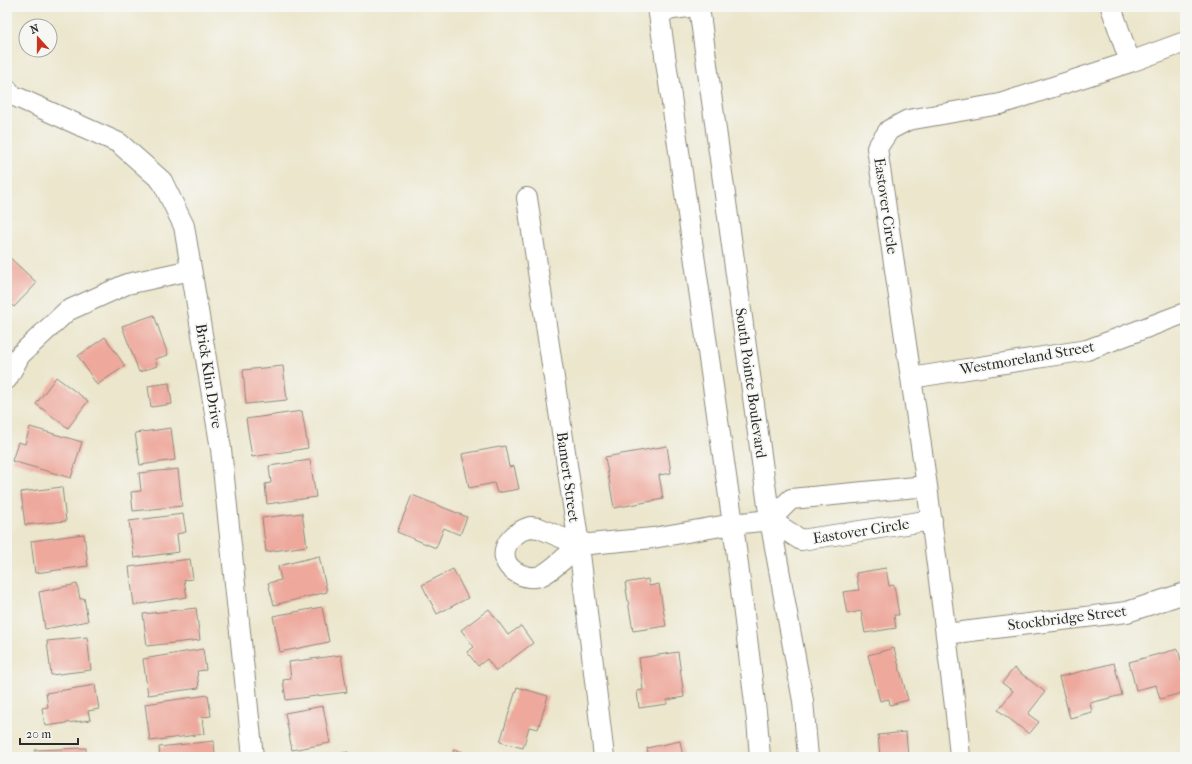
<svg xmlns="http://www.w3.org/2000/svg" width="1192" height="764" viewBox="0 0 1192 764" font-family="'IM FELL French Canon',serif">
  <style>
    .building { fill: #eea89c }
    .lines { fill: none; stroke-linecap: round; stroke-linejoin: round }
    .street-casing { stroke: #8b887c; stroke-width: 22 }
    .street { stroke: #fff; stroke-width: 20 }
    .labels { text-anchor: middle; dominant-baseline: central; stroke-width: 3.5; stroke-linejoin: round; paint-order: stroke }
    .street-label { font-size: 15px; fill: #2b2b2b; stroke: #f6f6f2 }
  </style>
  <rect width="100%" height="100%" fill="#f6f6f2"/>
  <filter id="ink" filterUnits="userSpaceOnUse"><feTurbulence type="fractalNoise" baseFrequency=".025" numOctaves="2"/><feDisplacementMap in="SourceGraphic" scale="8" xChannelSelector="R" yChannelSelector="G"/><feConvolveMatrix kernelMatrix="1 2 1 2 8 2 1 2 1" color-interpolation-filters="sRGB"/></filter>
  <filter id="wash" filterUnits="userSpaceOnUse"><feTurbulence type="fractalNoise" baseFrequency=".012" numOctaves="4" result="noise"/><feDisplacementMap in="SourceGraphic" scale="16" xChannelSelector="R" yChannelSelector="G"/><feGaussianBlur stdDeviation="0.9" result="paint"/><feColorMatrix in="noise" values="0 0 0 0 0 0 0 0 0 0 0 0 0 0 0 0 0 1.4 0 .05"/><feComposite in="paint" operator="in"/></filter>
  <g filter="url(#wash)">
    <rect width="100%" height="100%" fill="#ebe6cc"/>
    <g id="blocks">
      <!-- building -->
      <path class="building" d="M7 255 37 283 14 307 7 301Z
        M154 315 168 355 155 359 157 366 139 372 122 326Z
        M105 337 125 366 97 385 78 356Z
        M283 366 287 400 246 404 243 370Z
        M56 377 88 401 68 428 36 404Z
        M169 383 172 404 151 407 148 386Z
        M302 411 308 448 252 457 246 419Z
        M30 427 82 442 71 478 12 461 18 442 25 444Z
        M171 428 175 460 140 465 135 433Z
        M505 446 509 467 514 466 519 489 497 493 494 483 469 488 462 454Z
        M667 446 671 473 659 475 663 499 614 508 605 457Z
        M310 460 316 497 267 504 265 484 271 483 269 466Z
        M178 469 182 506 133 511 131 492 141 491 139 473Z
        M62 487 66 521 25 525 21 492Z
        M412 495 467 517 460 535 444 528 436 548 397 532Z
        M302 513 307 546 266 552 262 518Z
        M183 514 186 532 177 534 179 552 134 558 129 521Z
        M84 534 88 566 35 573 31 541Z
        M319 556 327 592 274 605 268 583 281 580 278 566Z
        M190 559 193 579 184 580 187 597 134 605 129 567Z
        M886 568 889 586 894 585 899 615H894L896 628 865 633 861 611 847 614 843 592 859 590 856 573Z
        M453 569 468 598 437 614 422 585Z
        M648 579 649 586 659 584 666 626 633 631 625 583Z
        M77 584 80 599 84 598 88 621 45 629 39 592Z
        M322 607 329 642 280 652 273 616Z
        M196 608 200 640 147 646 143 614Z
        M489 609 508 635 521 626 533 643 496 671 487 659 478 666 467 652 474 647 461 630Z
        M87 637 91 670 51 675 47 641Z
        M894 648 908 700 890 705 889 699 880 701 868 655Z
        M203 649 206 670 197 671 199 688 148 695 143 659Z
        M1178 649 1185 675V692L1160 699 1156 685 1136 690 1129 662Z
        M678 652 684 697 667 700V704L639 708 637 691 643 690 639 658Z
        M341 655 347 692 286 700 283 680 291 679 289 662Z
        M1114 663 1122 695 1090 703 1092 712 1070 718 1059 677Z
        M1014 668 1045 692 1028 714 1039 722 1029 734 998 710 1013 691 1002 683Z
        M95 685 99 709 88 711 90 720 45 726 42 708 48 707 46 693Z
        M517 687 548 696 538 729 529 727 523 748 500 742Z
        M208 695 211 716 202 717 204 734 150 741 145 704Z
        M323 706 330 743 292 750 285 713Z
        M906 732 908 757H880L878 735Z
        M214 741 215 757H160L159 747Z
        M680 741 683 757H649L647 748Z
        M86 748V757H36L35 750Z
        M454 749 474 757H451Z
        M348 752 349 757H328V756Z"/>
    </g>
  </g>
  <g filter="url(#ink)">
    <use href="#blocks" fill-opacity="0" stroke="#8b887c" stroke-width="1"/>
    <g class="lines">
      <!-- street casing -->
      <g class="street-casing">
        <path id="street" d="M658 7 733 524 757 720 760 757
          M699 7 770 520 803 701 808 757
          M1111 7 1130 62
          M659 11 688 7
          M7 89 12 95 119 143 162 181 184 226 221 449 253 757
          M527 198 579 545 604 757
          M911 378 1087 350 1185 313
          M7 379 20 355 67 311 127 284 191 270
          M927 486 791 499 770 520 801 540 932 520
          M530 527 539 528 579 545C569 554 551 572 540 576 527 580 508 572 505 558 502 543 517 531 530 527Z
          M579 545 653 538 733 524 770 520
          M946 634 1127 612 1185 593
          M960 757 956 714 927 486 877 148 889 130 908 120 1000 104 1130 62 1185 42"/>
      </g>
      <!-- street -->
      <use href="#street" class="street"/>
    </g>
  </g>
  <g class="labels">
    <!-- street labels -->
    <g class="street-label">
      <text transform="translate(886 206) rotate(82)">Eastover Circle</text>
      <text transform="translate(1027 358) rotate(-10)">Westmoreland Street</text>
      <text transform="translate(209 376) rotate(81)">Brick Klin Drive</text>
      <text transform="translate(751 383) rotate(82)">South Pointe Boulevard</text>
      <text transform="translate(568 477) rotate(82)">Bamert Street</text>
      <text transform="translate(861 531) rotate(-9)">Eastover Circle</text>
      <text transform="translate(1067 618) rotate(-7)">Stockbridge Street</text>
    </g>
  </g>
  <!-- margin -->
  <rect width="1192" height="764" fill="none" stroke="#f6f6f2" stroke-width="24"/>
  <!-- north arrow -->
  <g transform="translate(38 38) rotate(339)"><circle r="19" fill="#f6f6f2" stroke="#a5a5a2"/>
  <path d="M0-3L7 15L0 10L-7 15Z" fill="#c8321e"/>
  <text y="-6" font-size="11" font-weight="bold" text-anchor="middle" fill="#2b2b2b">N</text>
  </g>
  <!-- scale -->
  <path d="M20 738v6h58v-6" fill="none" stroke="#2b2b2b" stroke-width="2"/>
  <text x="26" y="738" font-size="12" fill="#2b2b2b" stroke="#f6f6f2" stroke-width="3" paint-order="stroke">20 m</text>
</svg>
